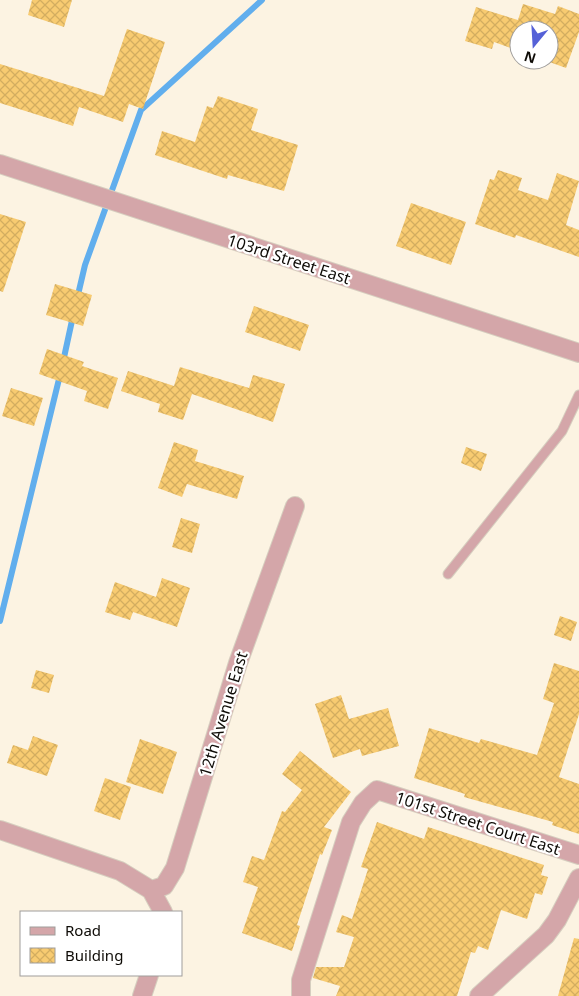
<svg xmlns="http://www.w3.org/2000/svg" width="579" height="996" viewBox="0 0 579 996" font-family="'Noto Sans',sans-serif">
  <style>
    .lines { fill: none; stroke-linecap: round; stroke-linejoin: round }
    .stream { stroke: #61aeed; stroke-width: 6 }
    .building { fill: url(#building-cross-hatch) }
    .lane-casing { stroke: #d6cebf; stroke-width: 11 }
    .street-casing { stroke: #d6cebf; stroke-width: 20 }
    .lane { stroke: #d4a6a9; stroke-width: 9 }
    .street { stroke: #d4a6a9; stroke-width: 18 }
    .labels { text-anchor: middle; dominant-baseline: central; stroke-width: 4.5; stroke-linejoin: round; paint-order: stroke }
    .street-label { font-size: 16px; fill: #0e0b06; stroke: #fff }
  </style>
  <defs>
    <pattern id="building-cross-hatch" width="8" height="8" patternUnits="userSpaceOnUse" patternTransform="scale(1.25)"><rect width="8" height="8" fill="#f8cb71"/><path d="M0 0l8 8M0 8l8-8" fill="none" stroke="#d3ad60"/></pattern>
  </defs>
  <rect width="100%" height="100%" fill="#fcf3e2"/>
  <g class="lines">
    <!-- stream -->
    <path class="stream" d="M77 299 85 265 141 110 262 0
      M63 362 73 316
      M0 621 60 375"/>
  </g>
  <!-- building -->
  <path class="building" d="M32 0H72L64 27 28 15Z
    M523 4 555 14 558 6 579 14V32L566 68 544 60H549V30H519V51L494 42 492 49 465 41 476 7 518 20Z
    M127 29 165 42 143 109 129 104 123 122 79 107 73 126 0 103V64L104 96Z
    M218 96 258 109 251 130 298 145 284 191 228 175 227 179 155 155 162 131 195 142 207 106 213 108Z
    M498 170 522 178 518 190 548 200 557 173 579 181 566 225 579 230V257L516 235 515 238 475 224 490 179 494 180Z
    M411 203 466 222 451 265 396 246Z
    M0 214 26 222 3 292 0 291Z
    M55 284 92 295 83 326 46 315Z
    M254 306 309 325 300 351 245 332Z
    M47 349 84 362 82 366 118 378 108 409 84 401 87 391 39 374Z
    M180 367 249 388 253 375 285 384 273 422 192 394 183 420 158 412 160 404 121 391 128 371 174 386Z
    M11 388 43 398 34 426 2 416Z
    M174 442 198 450 195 461 244 476 237 499 187 484 182 497 158 488Z
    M466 447 487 454 481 471 461 463Z
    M181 518 200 524 192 553 172 547Z
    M162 578 190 588 177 627 133 612 130 620 105 612 115 582 156 597Z
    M560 616 577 622 571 641 554 635Z
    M554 663 579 671V714L559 777 579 784V834L552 825 553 822 464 797 465 794 414 778 429 728 479 743 481 739 537 755 554 703 543 699Z
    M36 670 54 675 49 693 31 688Z
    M341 695 349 719 388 708 399 746 362 756 360 749 333 758 315 704Z
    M33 736 58 745 47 776 7 763 13 745 28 750Z
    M140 739 177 752 163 794 126 782Z
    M300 751 351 792 324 827 332 830 322 855 320 854 297 925 300 926 292 951 242 933 258 887 243 882 252 856 264 860 282 811 285 812 302 790 282 774Z
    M105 778 131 787 120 820 94 811Z
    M377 822 424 839 428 827 544 865 541 875 548 877 542 895 535 893 527 919 501 910 488 950 478 946 475 953 471 952 457 996H336L340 986 313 978 316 967H344L354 937 336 932 342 915 352 919 368 869 361 867Z
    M574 938 579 939V996H558Z"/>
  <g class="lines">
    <!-- lane casing -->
    <g class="lane-casing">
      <path id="lane" d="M448 574 562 431 579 395"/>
    </g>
    <!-- street casing -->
    <g class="street-casing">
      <path id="street" d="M0 164 579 353
        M0 830 120 871 151 890 163 912
        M151 890 164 886 175 868 238 663 295 506
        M142 996 149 975
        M301 996V980L351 822 363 803 377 790 579 855
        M479 996 546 935 557 920 579 878"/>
    </g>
    <!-- lane -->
    <use href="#lane" class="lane"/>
    <!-- street -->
    <use href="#street" class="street"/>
  </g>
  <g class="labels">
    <!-- street labels -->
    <g class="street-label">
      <text transform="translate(289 259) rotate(18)">103rd Street East</text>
      <text transform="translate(223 714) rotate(-73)">12th Avenue East</text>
      <text transform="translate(478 823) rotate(18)">101st Street Court East</text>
    </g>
  </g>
  <!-- legend -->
  <rect x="20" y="911" width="162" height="65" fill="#ffffff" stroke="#9f9d9b"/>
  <rect x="30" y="927" width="25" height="8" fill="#d4a6a9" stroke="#9f9d9b"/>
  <text x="65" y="936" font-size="15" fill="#0e0b06">Road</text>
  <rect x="30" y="948" width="25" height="15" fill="url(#building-cross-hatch)" stroke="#9f9d9b"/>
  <text x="65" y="961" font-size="15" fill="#0e0b06">Building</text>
  <!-- north arrow -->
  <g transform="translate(534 45) rotate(198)"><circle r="24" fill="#ffffff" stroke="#9f9d9b"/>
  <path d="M0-4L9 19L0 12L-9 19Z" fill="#5561d7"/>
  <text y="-8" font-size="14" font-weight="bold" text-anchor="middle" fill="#0e0b06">N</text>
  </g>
</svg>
